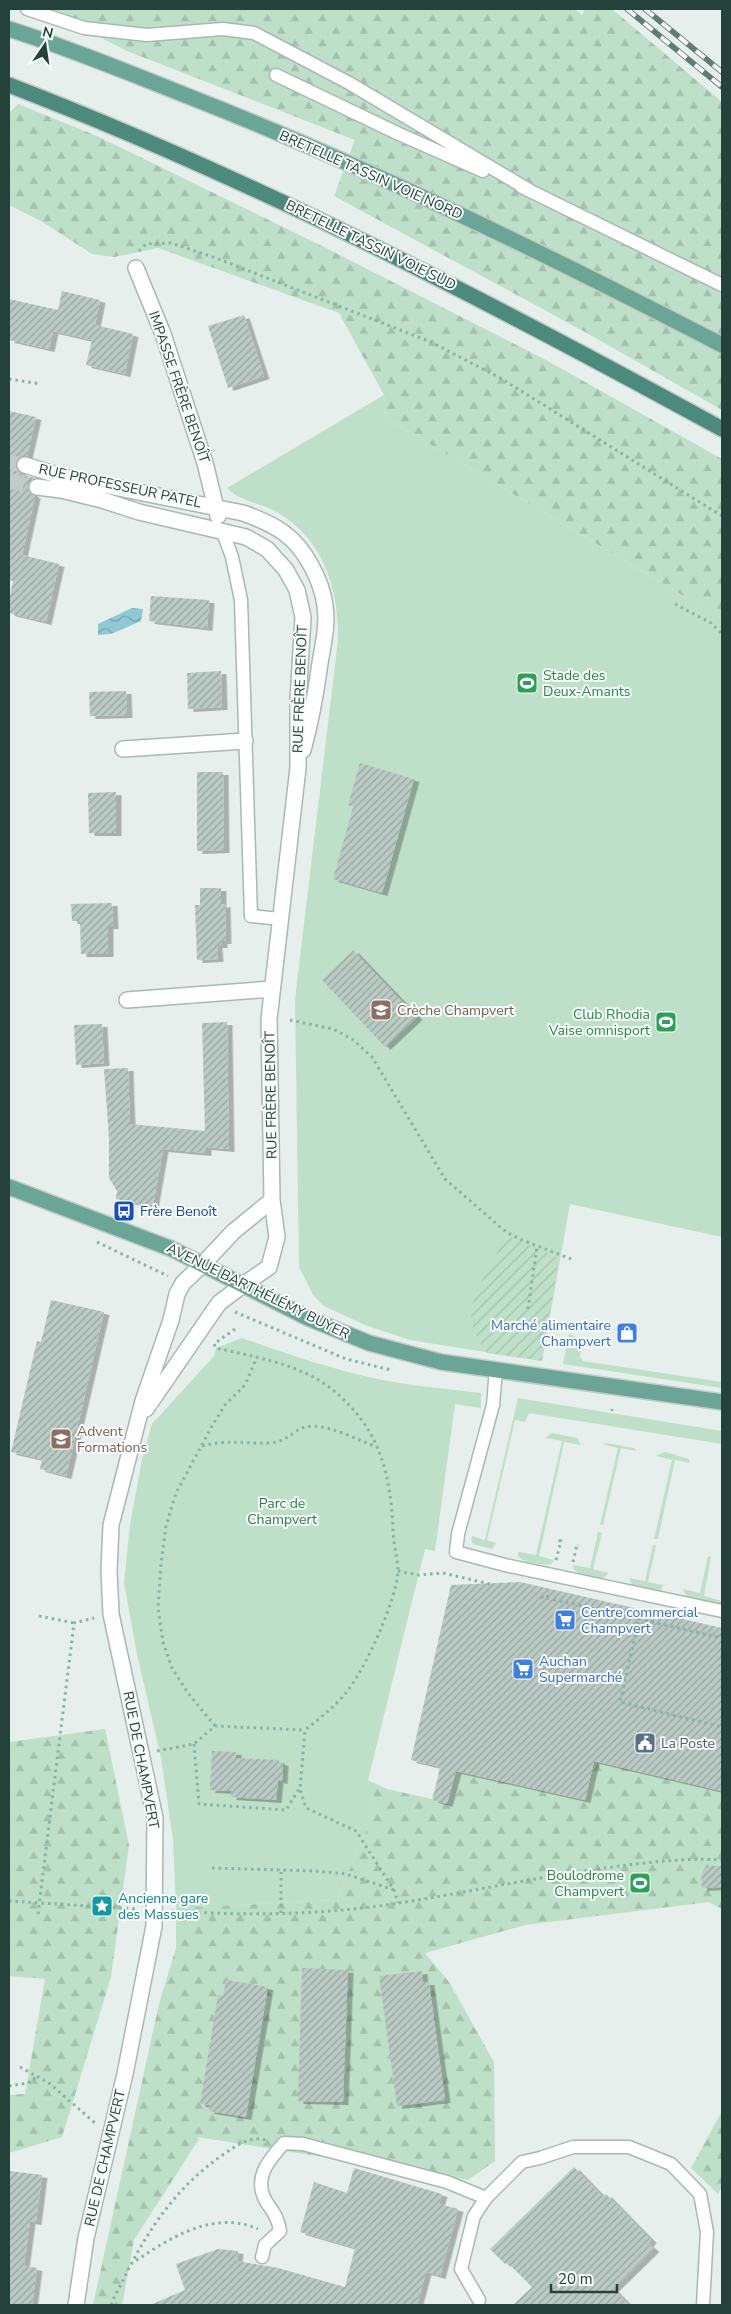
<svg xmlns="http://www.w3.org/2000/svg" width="731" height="2314" viewBox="0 0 731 2314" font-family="'Nunito Sans',sans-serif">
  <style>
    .green { fill: #bfe0c8 }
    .forest { fill: url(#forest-firs) }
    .garden { fill: url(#garden-furrows) }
    .water { fill: url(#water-waves) }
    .building { fill: url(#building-hatch); filter: url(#shadow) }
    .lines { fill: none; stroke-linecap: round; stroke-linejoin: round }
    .minor-tunnel { stroke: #bfccc8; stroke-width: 15; stroke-dasharray: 15 8; stroke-linecap: butt }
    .service-casing { stroke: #a8b8b2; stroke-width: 15 }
    .minor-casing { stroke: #a8b8b2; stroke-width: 18 }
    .tertiary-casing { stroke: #a8b8b2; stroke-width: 18 }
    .primary-casing { stroke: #c2cac8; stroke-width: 18 }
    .trunk-casing { stroke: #c2cac8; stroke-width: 18 }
    .path { stroke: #86b3a5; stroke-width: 3; stroke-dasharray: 2.5 4; stroke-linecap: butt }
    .service { stroke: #fff; stroke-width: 12 }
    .minor { stroke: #fff; stroke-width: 15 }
    .tertiary { stroke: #fff; stroke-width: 15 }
    .primary { stroke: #6aa596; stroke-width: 15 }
    .trunk { stroke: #4c8a7c; stroke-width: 15 }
    .rail-casing { stroke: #5f7d75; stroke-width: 5.5 }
    .rail { stroke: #f7fbf9; stroke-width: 4; stroke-dasharray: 11; stroke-linecap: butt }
    .labels { text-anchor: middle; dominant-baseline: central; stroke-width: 4; stroke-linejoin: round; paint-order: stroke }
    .street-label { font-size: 14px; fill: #24423a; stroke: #f7fbf9 }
    .leisure-label { font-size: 14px; fill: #27864d; stroke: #f7fbf9; text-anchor: end }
    .education-label { font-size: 14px; fill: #785e54; stroke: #f7fbf9; text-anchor: start }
    .transit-label { font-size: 14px; fill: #164399; stroke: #f7fbf9; text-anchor: start }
    .shop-label { font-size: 14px; fill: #366cbe; stroke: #f7fbf9; text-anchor: start }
    .park-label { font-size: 14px; fill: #2d7a4b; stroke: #f7fbf9 }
    .service-label { font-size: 14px; fill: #4e5e75; stroke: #f7fbf9; text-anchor: start }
    .culture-label { font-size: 14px; fill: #0d838f; stroke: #f7fbf9; text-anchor: start }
  </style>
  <defs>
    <pattern id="forest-firs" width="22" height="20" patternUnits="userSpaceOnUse" patternTransform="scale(1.25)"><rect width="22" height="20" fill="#bfe0c8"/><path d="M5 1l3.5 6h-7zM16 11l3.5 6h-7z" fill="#a4c1ad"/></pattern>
    <pattern id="garden-furrows" width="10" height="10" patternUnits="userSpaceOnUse" patternTransform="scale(1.25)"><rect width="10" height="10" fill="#bfe0c8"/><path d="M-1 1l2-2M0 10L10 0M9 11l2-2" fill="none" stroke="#a4c1ad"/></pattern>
    <pattern id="water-waves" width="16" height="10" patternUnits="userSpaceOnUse" patternTransform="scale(1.25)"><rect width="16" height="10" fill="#8ec9d4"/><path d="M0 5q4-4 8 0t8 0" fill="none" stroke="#74a5ad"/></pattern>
    <pattern id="building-hatch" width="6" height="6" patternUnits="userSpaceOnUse" patternTransform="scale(1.25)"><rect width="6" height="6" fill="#bbcac4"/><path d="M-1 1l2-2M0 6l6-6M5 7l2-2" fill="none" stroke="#98a6a0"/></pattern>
    <filter id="shadow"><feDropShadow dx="5.5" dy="3" stdDeviation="0" flood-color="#0004"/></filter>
  </defs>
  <rect width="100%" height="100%" fill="#e6efeb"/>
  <!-- green -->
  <path class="green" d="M384 395 386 418 722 619V1237L570 1204 542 1361 410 1340 365 1325 324 1306 313 1295 299 1267 295 999 338 640C339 588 323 538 275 511 260 503 239 501 227 488Z
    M569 1334 582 1341 580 1357 583 1361 722 1382V1388L563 1364Z
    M242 1338C297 1357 354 1377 412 1385 435 1388 458 1390 481 1393V1408L455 1404 435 1551 425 1549 368 1780 375 1809 337 1900 176 1908 173 1840 161 1758 137 1654 124 1583 130 1525 142 1459 152 1424 214 1356 216 1348Z
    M518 1398 722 1431V1444L529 1413 525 1422 515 1420 487 1540 496 1543 492 1549 473 1544 471 1539 472 1536 485 1540Z
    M552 1433 577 1438 581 1445 564 1442 539 1556 554 1560 551 1564C542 1566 524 1563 518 1556V1552L536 1555 562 1441 545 1438Z
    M606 1443 634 1448 637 1451 621 1448 603 1525H600L618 1448 602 1444Z
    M665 1452 689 1459 690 1463 675 1460 658 1539H654L672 1460 656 1456Z
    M598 1532 602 1533 593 1569 609 1573 602 1579 579 1573 574 1570 573 1565 590 1568Z
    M653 1545 656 1546 648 1582 663 1585 661 1590 656 1591 633 1587 629 1578 645 1581Z
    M708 1556 711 1557 704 1596 722 1601V1604C711 1606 686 1602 683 1589L700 1593Z"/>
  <!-- forest -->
  <path class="forest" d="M45 9H575L582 15 585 9H612L722 102V410L585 332 334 196 355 140 127 51Z
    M18 104 97 136 324 247 546 360 722 459V619L386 418 384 395 339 313 158 248 114 257 92 254 41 221 9 205V113Z
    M105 1729 129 1845 111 1977 62 2137 9 2153V2095L25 2094 45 1979 9 1976V1742Z
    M594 1761 722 1791V1909L709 1902 525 1925 425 1953 449 1982 494 2062 495 2161 468 2180 197 2137 199 2139 134 2240 122 2305H93L159 2004 176 1948V1908L337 1900 375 1809 368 1780 387 1789 432 1799 438 1777 453 1780 456 1771 585 1800Z
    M722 2111V2187L718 2194 691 2168Z"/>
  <!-- garden -->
  <path class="garden" d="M508 1236 559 1258 542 1361 487 1353C464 1323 469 1308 484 1277 491 1262 499 1249 508 1236Z"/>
  <!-- water -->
  <path class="water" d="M132 608 143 609 141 621 111 634 98 635V624Z"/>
  <!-- building -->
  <path class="building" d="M62 291 100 300 95 325 133 334 125 374 86 365 92 340 53 331 49 349 9 340V299L58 310Z
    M244 315 264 376 228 388 208 326Z
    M9 411 36 417 27 456 18 459 16 467 23 475 35 478 30 481 28 485 29 491 35 496 22 555 59 564 46 622 9 613V600L13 581 9 580Z
    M151 596 209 600 207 628 149 621Z
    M221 671 222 707 188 709 187 673Z
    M126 691 127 715 90 716 89 692Z
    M360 763 414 779 382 893 333 879 353 807 348 805Z
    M197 772H223L224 850 197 851Z
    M116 792V833H89L88 793Z
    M200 888H221V905L225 904 226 941H222V945H217L218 959 197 960 195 905H200Z
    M112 903 113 926H108V954H81L80 921H72L71 904Z
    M353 950 417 1017 385 1047 322 980Z
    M227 1022 229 1149 206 1147V1153L163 1149 153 1206 116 1199 117 1191 109 1178V1138L104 1069 128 1068 130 1124 205 1131 202 1023Z
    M102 1024 104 1063 76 1065 74 1025Z
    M51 1300 104 1312 66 1476 40 1469 42 1459 11 1452 37 1341 41 1342Z
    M520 1582 722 1628V1791L594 1761 585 1800 456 1771 447 1804 433 1800 440 1767 411 1760 451 1585Z
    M212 1751 236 1752V1758L279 1760V1762L283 1763 282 1781 278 1780 276 1800 231 1797 232 1791 210 1790Z
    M711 1866H722V1887L702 1888 701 1876 704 1869Z
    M302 1968 348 1970 343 2102 298 2101Z
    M422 1971 423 1982H429L445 2100 397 2106 379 1976Z
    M226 1980 268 1987 246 2117 209 2111 210 2105 200 2104 218 1995 223 1996Z
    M574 2167 603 2197 606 2194 651 2240 648 2244 654 2249 613 2289 629 2305H513L532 2287 507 2262 505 2264 490 2249Z
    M354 2168 442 2194 439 2204 458 2209 440 2276 426 2272 417 2305H150L185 2290 176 2264 218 2249 238 2251 237 2261 278 2268 345 2287 355 2248 300 2232 314 2182 347 2193Z
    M9 2171 42 2175 36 2222 30 2221 24 2266 37 2268 32 2305H9Z"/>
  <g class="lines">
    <!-- minor-tunnel -->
    <path class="minor-tunnel" d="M9 462 25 465
      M9 481 37 487"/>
    <!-- service casing -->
    <g class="service-casing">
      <path id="service" d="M27 9 84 28 147 35 223 29 254 33 349 83 529 190
        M276 75 399 134 483 171
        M522 187 722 285
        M222 530 232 557 241 600 251 916 280 919
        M496 1369 493 1405 458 1534 456 1552 505 1565 722 1611
        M262 2257 265 2245 280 2231C278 2218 274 2213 267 2203 252 2179 268 2161 284 2143L303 2144 447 2182 486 2198
        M479 2300 461 2269 474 2216 486 2198 522 2162 540 2158 573 2147H629L671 2164 700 2194 707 2232 703 2305"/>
    </g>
    <!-- minor casing -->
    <g class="minor-casing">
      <path id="minor" d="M136 268 163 334 205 463 218 516
        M25 465 64 477 243 513C257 518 272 524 284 533 305 548 322 581 325 606 328 624 323 645 320 663 316 693 311 721 303 750
        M37 487 61 490 102 500 139 512 246 537 267 549 286 570 297 590 303 617 298 700V768L269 1019 272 1200 277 1237 269 1267 243 1285
        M123 749 245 741
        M127 1000 272 989
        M203 1264 233 1232 272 1200"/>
    </g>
    <!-- tertiary casing -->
    <g class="tertiary-casing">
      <path id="tertiary" d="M146 1409 219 1303 243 1285
        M76 2305 86 2238 125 2074 154 1926 155 1818 111 1614 109 1571 111 1525 143 1401 171 1320 177 1294 183 1283 203 1264"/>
    </g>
    <!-- primary casing -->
    <g class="primary-casing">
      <path id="primary" d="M9 29C69 48 127 72 185 95 369 167 546 254 722 345
        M9 1187 172 1249 308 1318 369 1343 441 1362 722 1402"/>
    </g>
    <!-- trunk casing -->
    <g class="trunk-casing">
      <path id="trunk" d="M9 85C256 180 490 302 722 429"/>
    </g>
    <!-- path -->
    <path class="path" d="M139 251 146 244 171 243 216 258 431 342 502 379 722 516
      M9 379 41 384
      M675 604 711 623 722 634
      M290 1020 333 1029 352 1039 372 1057 445 1179 506 1232 522 1240 571 1259
      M97 1242 168 1276
      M528 1309 537 1246
      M235 1312 346 1359 391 1370
      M235 1329 214 1344 216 1348C255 1357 301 1364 333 1390 379 1428 390 1471 393 1528 393 1542 397 1555 398 1569 398 1598 364 1672 345 1694 333 1708 319 1719 305 1730L300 1789 306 1808 356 1831 394 1890 398 1903
      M612 1411V1409
      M202 1446C230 1439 244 1444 271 1443 285 1442 293 1431 305 1427 325 1422 360 1441 379 1448
      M556 1560 561 1541 557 1540
      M573 1562 577 1544 578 1545
      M398 1571 419 1575 443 1573 490 1584
      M541 1597 547 1598 549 1591
      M547 1598 639 1619 620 1702 722 1727
      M39 1616 74 1623
      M639 1619 722 1638
      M215 1726 188 1693 172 1668 163 1642 158 1608 161 1564 166 1526 176 1493 212 1426 225 1405 245 1385 257 1357
      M194 1744 199 1804 286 1810 299 1789
      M157 1751 194 1744 215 1726 305 1730
      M212 1868 316 1871 346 1874 394 1890
      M9 1901 136 1909
      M172 1911C248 1916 325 1915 399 1903 476 1891 551 1874 628 1865 660 1861 690 1858 722 1860
      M281 1913V1872
      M38 1914 74 1623 94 1618
      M20 2067 49 2083 95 2123
      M9 2086 28 2083 38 2076
      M131 2264C168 2239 213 2209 258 2229
      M111 2305C114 2296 120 2287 124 2278 149 2228 177 2186 224 2154 237 2145 249 2136 266 2140"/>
    <!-- service -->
    <use href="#service" class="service"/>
    <!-- minor -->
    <use href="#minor" class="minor"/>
    <!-- tertiary -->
    <use href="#tertiary" class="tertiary"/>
    <!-- primary -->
    <use href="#primary" class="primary"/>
    <!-- trunk -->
    <use href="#trunk" class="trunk"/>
    <!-- rail casing -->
    <g class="rail-casing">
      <path id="rail" d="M627 9 722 87
        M645 9 722 72"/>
    </g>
    <!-- rail -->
    <use href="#rail" class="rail"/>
  </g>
  <!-- icons -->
  <defs>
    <g id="stadium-square" transform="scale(1.125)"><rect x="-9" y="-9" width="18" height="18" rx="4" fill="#2e9e5b" stroke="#f7fbf9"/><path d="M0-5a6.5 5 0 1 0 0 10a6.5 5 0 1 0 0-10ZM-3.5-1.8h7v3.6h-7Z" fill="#fff"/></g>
    <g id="school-square" transform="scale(1.125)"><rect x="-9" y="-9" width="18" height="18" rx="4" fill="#8d6e63" stroke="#f7fbf9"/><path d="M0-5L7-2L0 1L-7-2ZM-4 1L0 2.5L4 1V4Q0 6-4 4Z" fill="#fff"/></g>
    <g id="bus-square" transform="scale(1.125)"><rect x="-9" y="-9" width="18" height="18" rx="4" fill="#1a4fb4" stroke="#f7fbf9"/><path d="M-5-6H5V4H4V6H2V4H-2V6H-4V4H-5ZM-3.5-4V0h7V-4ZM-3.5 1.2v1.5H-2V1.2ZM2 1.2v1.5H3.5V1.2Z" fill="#fff"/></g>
    <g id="shop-square" transform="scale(1.125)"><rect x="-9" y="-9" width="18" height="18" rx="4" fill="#3f7fe0" stroke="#f7fbf9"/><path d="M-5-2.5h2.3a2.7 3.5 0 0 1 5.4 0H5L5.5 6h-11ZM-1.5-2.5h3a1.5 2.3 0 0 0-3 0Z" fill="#fff"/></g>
    <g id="supermarket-square" transform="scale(1.125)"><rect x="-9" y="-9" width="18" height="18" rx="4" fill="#3f7fe0" stroke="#f7fbf9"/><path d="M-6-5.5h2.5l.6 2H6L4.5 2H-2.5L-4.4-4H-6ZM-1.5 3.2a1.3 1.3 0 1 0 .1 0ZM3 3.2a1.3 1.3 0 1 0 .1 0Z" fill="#fff"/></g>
    <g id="civic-square" transform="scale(1.125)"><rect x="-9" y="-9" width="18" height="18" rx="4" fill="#5c6f8a" stroke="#f7fbf9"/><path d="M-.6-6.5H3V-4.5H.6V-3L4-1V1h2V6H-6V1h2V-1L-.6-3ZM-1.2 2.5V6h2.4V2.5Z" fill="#fff"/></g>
    <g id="sight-square" transform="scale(1.125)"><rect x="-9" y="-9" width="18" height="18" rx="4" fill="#0f9aa8" stroke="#f7fbf9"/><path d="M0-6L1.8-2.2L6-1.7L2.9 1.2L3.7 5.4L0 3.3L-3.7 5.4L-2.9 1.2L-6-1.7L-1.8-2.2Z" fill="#fff"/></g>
  </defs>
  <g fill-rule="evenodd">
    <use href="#stadium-square" x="527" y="683"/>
    <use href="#school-square" x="381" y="1010"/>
    <use href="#stadium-square" x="666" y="1022"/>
    <use href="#bus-square" x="124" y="1211"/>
    <use href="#shop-square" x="627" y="1333"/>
    <use href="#school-square" x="61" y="1439"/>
    <use href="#supermarket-square" x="565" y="1620"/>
    <use href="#supermarket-square" x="523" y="1669"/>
    <use href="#civic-square" x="645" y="1743"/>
    <use href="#stadium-square" x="640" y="1883"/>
    <use href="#sight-square" x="102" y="1906"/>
  </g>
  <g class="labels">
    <!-- street labels -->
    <g class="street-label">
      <text transform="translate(371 175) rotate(24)">BRETELLE TASSIN VOIE NORD</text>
      <text transform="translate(371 245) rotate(26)">BRETELLE TASSIN VOIE SUD</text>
      <text transform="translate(179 387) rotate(71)">IMPASSE FRÈRE BENOÎT</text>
      <text transform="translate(120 486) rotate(12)">RUE PROFESSEUR PATEL</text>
      <text transform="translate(300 689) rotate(-88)">RUE FRÈRE BENOÎT</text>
      <text transform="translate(271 1095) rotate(-91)">RUE FRÈRE BENOÎT</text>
      <text transform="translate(258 1291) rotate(26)">AVENUE BARTHÉLÉMY BUYER</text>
      <text transform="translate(141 1760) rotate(79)">RUE DE CHAMPVERT</text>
      <text transform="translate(105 2158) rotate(-77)">RUE DE CHAMPVERT</text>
    </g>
    <!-- leisure labels -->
    <g class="leisure-label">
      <text x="543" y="675" text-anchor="start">Stade des<tspan x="543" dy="16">Deux-Amants</tspan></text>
      <text x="650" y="1014">Club Rhodia<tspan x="650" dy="16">Vaise omnisport</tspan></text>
      <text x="624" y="1875">Boulodrome<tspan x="624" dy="16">Champvert</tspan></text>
    </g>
    <!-- education labels -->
    <g class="education-label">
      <text x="397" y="1010">Crèche Champvert</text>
      <text x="77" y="1431">Advent<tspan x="77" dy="16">Formations</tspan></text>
    </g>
    <!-- transit labels -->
    <g class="transit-label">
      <text x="140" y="1211">Frère Benoît</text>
    </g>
    <!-- shop labels -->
    <g class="shop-label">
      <text x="611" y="1325" text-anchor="end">Marché alimentaire<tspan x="611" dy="16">Champvert</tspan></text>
      <text x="581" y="1612">Centre commercial<tspan x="581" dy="16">Champvert</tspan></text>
      <text x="539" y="1661">Auchan<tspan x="539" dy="16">Supermarché</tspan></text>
    </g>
    <!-- park labels -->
    <g class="park-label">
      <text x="282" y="1503">Parc de<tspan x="282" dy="16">Champvert</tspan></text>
    </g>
    <!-- service labels -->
    <g class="service-label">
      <text x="661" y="1743">La Poste</text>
    </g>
    <!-- culture labels -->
    <g class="culture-label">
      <text x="118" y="1898">Ancienne gare<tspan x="118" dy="16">des Massues</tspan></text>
    </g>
  </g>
  <!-- border -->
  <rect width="731" height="2314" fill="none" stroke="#24423a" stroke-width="20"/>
  <!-- north arrow -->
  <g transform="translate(45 45) rotate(13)" stroke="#f7fbf9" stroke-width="4" paint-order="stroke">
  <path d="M0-4L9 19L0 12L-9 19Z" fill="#24423a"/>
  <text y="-8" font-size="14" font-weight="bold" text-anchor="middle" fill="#24423a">N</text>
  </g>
  <!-- scale -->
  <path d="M551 2284v8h66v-8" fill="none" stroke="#24423a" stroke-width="2.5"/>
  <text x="558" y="2284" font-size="15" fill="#24423a" stroke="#f7fbf9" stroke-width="4" paint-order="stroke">20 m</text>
</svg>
